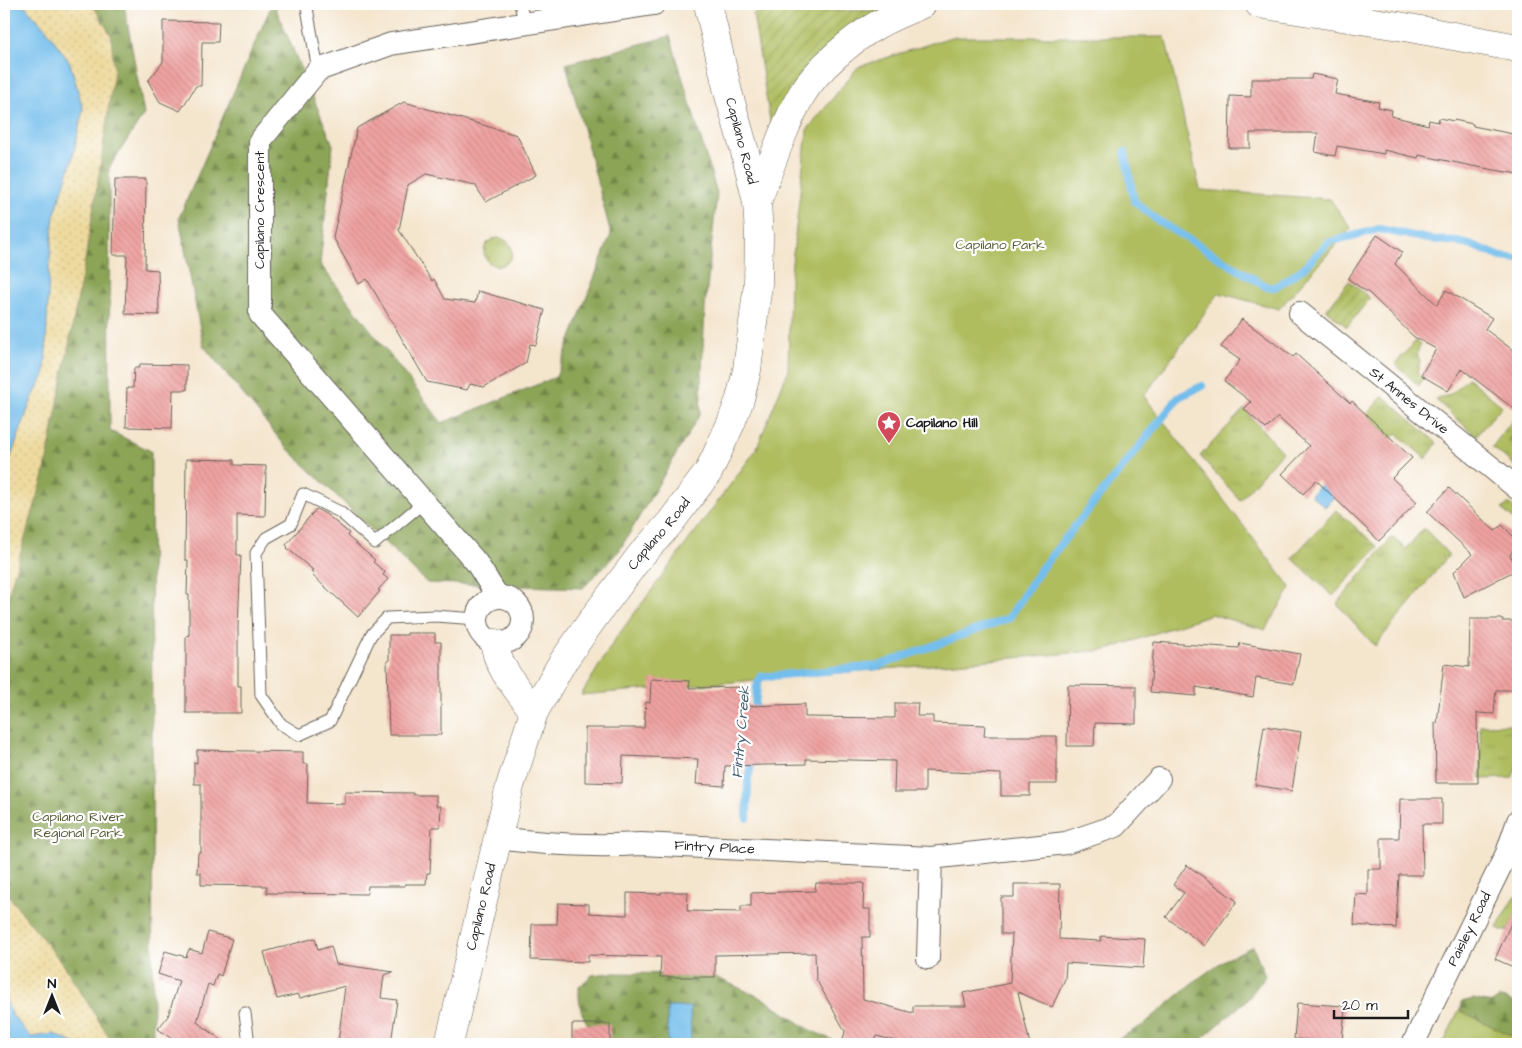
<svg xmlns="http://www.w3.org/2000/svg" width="1522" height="1048" viewBox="0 0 1522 1048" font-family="'Architects Daughter',sans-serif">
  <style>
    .grass { fill: url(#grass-tufts); stroke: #666c3e }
    .forest { fill: url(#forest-firs); stroke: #546039 }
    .sand { fill: url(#sand-dots); stroke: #857b5d }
    .park { fill: #afbd5f; stroke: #666c3e }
    .garden { fill: url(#garden-furrows); stroke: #666c3e }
    .water { fill: #73beec; stroke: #486d84 }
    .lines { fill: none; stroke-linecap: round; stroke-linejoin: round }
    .stream { stroke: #73beec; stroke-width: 8 }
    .building { fill: url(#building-back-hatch) }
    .service-casing { stroke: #68625a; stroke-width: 13 }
    .minor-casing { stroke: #68625a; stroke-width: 24 }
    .secondary-casing { stroke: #68625a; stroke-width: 29 }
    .service { stroke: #fff; stroke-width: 11 }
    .minor { stroke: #fff; stroke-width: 22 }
    .secondary { stroke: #fff; stroke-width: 28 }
    .labels { text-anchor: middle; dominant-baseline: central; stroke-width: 4.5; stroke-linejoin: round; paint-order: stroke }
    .street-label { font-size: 14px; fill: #1c1c1c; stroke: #fff }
    .park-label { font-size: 14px; fill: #575c37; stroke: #fff }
    .poi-label { font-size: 14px; font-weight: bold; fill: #1c1c1c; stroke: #fff; text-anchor: start }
    .water-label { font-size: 15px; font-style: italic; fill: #3f5d6f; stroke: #fff }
  </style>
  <defs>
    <pattern id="grass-tufts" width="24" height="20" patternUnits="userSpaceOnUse" patternTransform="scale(1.25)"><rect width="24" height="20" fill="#afbd5f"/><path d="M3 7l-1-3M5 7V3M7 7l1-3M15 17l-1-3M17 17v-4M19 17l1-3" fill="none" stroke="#96a252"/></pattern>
    <pattern id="forest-firs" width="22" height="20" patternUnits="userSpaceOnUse" patternTransform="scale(1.25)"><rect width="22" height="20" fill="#8ba456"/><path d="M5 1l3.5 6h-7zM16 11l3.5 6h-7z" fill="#718546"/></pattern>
    <pattern id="sand-dots" width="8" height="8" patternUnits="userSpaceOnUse" patternTransform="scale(1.25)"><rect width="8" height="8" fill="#eeda9e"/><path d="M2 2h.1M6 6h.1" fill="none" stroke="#ccba88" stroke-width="1.8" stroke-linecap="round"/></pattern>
    <pattern id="garden-furrows" width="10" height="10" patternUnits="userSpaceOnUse" patternTransform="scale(1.25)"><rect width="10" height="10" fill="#afbd5f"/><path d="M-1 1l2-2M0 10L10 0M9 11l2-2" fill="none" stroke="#96a252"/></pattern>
    <pattern id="building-back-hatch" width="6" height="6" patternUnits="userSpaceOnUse" patternTransform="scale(1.25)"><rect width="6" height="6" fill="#efa2a1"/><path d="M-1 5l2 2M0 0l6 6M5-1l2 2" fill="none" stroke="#cc8b8a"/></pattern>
  </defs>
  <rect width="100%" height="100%" fill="#fff"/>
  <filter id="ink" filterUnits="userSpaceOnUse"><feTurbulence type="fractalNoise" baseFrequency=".02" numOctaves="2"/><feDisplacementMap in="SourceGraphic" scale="10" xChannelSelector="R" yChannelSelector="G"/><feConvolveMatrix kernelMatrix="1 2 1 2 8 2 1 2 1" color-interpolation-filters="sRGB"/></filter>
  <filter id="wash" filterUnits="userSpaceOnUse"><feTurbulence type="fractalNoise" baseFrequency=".0096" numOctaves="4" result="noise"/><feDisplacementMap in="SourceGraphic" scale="20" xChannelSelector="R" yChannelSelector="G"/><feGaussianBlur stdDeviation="1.12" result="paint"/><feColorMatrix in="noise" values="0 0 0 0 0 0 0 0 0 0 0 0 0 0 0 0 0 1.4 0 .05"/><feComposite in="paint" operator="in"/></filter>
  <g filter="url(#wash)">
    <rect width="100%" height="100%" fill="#f4e5cd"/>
    <!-- grass -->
    <path class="grass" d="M484 252a14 14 0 1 1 28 0a14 14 0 1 1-28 0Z
      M1416 341 1420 345 1417 354 1420 361 1417 373 1424 377 1419 386 1395 364Z
      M1468 378 1502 406 1476 436 1436 400 1451 394Z
      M1383 396 1437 443 1426 459 1397 434 1391 438 1367 414Z
      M1244 409 1282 452 1240 500 1200 456Z
      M1512 421 1518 425V428L1508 440 1518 449V468L1492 447Z
      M1509 503 1518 512V524L1502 509Z
      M1336 510 1378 547 1333 596 1292 558Z
      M1424 528 1449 555 1375 646 1337 604 1392 537 1406 549Z
      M1518 724V764L1512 778 1481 779 1480 725Z
      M1518 895V913L1517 912 1507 932 1497 928 1513 898Z"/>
    <!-- forest -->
    <path class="forest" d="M92 4H124L144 114 109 168 110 431 151 451 153 1044H112V1042L65 967 9 896 4 873V615L12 581 44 475 85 260 100 168 111 35Z
      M272 4H274L333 145 320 264 442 423 556 377 611 234 566 64 670 36 717 193 705 308 700 414 619 551 583 588 427 583 286 447 203 345 179 218Z
      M1253 946 1265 976 1248 999 1196 1044H1109L1143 1025 1195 981 1224 960Z
      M610 973 700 974 715 977 764 999 810 1030 842 1044H606C586 1025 578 1015 579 987L592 975Z
      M1499 998 1507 999 1518 1005V1044H1456L1465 1018 1460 1011 1461 1002 1473 999 1492 1003Z"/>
    <!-- sand -->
    <path class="sand" d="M4 4H92L111 35 114 70 100 168 85 260 44 475 12 581 4 615Z
      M4 873 9 896 65 967 112 1042V1044H4Z"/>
    <!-- park -->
    <path class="park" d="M951 37H1165L1200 190 1330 199 1351 228 1279 309 1219 293 1144 396 1291 588 1265 630 1211 614 1107 650 581 695 616 638 756 450 788 371 790 281 807 130 858 67Z
      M1459 1010 1518 1039V1044H1443Z"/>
    <!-- garden -->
    <path class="garden" d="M893 10 771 127 753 14 756 12Z
      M1349 281 1370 298 1347 327 1326 310Z
      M1518 428V449L1508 440Z"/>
    <!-- water -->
    <path class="water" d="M4 4H23L46 29 70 63 83 109 72 160 54 216 49 270 45 373 31 401 4 476Z
      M1334 469 1347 481 1325 507 1311 495Z
      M4 995 12 1015 31 1037 54 1034 76 1044H4Z
      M667 1007H690L691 1044H668Z"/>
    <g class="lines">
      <!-- stream -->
      <path class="stream" d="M1125 152 1134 201 1157 220 1267 287H1275L1301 270 1329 242 1379 229 1428 239 1457 242 1474 246 1501 257 1518 259
        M754 714 757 687 760 677 878 666 1009 618 1040 570 1179 397 1202 386
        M747 818 748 779 753 756"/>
    </g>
    <g id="blocks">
      <!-- building -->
      <path class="building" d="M163 21 219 22 218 42H202L201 86H196L180 111 160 102 148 81 163 62Z
        M1312 74 1338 79 1335 94 1379 102 1378 107 1392 110 1391 116 1428 125 1429 120 1438 122 1439 118 1454 121V120L1473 124V126L1518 135V174L1472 166 1419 155 1418 158 1384 150V154L1337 146 1335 156 1315 152 1318 133H1250V148H1229L1230 96 1251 97V79H1311Z
        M404 102 517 135 536 175 486 202 475 185 426 174 408 185 399 230 432 281 434 279 445 299 475 303 478 291 545 310 536 345 530 344 526 363 484 387 470 384 467 390 427 382 367 279 359 284 333 237 357 128Z
        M115 179H146L145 269 158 270 159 315 125 314 127 255H113Z
        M1377 235 1402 252 1395 264 1437 305 1446 290 1492 318 1485 329 1518 354V412L1462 369 1448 391 1421 375 1436 349 1414 337 1370 294 1348 279Z
        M1242 319 1293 357 1296 354 1350 403 1352 401 1412 458 1392 478 1417 502 1379 541 1316 480 1303 494 1282 474 1309 446 1278 417 1266 429 1244 409 1251 402 1224 381 1240 360 1221 347Z
        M140 364 187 365V390H173L172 428 126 427 127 388H133L134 368H139Z
        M186 459 234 460V465L266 466 265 516 237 515V555H241L238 627V686H241V713H186V636L189 635V595H187L188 560H185Z
        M1449 488 1495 531 1502 525 1518 541V545L1510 555 1518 569 1464 597 1454 572 1472 554 1427 512Z
        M316 509 326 514 349 533 347 536 375 560 373 562 385 572 383 575 388 579 378 590 380 591 358 617 312 575 313 574 311 571 313 570 287 548 288 547 286 545Z
        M1470 619H1502V621H1518V690H1496L1494 714 1477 713 1478 783H1436L1435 723H1437L1444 664 1469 667Z
        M407 633H435V642H441V735H389L387 661H389V635H407Z
        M1154 642 1239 648 1240 643 1300 654 1294 684 1256 678 1253 697 1196 687V696L1150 692Z
        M651 679 690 681 689 688 748 687V706L805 704V717L895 718V703H918L917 716H933V723L985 725 984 736H1057V784H1030V796H1001V774L925 771V792H894L895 761 806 759V764L725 766 724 786 696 784 698 759 623 756 622 783 585 782V728H644L646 702 650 703Z
        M1068 685 1136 686V724L1095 723 1094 746H1067Z
        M1264 726 1301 732 1292 791 1255 785Z
        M197 750 303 752V764H308L307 803 345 804V792L413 793V795H436V806H441L440 827H432L430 873H427L426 884H405V886H368L367 894 267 893V886L201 885V873H197L198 853H201V784H194V762L197 763Z
        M1400 799H1442V824H1422L1423 875H1399L1396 928 1354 925 1356 894 1368 895V869H1381V838H1399Z
        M1187 865 1237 901 1205 946 1166 917 1184 893 1173 885Z
        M816 883H864L863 909H870V937H862L863 999 913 1013V1006H966L963 993 1010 983 1012 934H1001V897H1014V884H1060L1059 939 1101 941V936L1145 939 1143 968 1066 963 1065 979 1052 1007 1018 992 1030 1044H906L877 1036 874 1044H842L845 1031 816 979 815 953 715 955V977H660L661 957 588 955V962L531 960 532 924H557L558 903 589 904V913L627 915V893L661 894V892H688L687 911 741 912V906H751V893L815 891Z
        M1518 908V969L1495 959Z
        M208 932 232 939 221 976 217 974 213 986 208 984 197 1022 227 1044H179L158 1029 168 1016 179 981 158 974 165 951 186 957 189 949 202 953Z
        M315 938 318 950 331 946 336 964 394 972 384 975 381 998 397 1000 391 1044 338 1043 345 986 300 998 298 994 277 999 264 952Z
        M1297 1003 1345 1006 1342 1042 1294 1039Z
        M572 1024H610V1044H572Z"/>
    </g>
  </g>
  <g filter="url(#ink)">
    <use href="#blocks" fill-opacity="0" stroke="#68625a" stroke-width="1"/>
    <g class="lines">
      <!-- service casing -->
      <g class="service-casing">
        <path id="service" d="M308 4 307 8 318 70
          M520 4 525 25
          M424 502 375 543 340 512 303 494 291 524 266 538 256 553 261 695 281 724 299 735 330 721 371 635 387 618 435 616 477 619
          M245 1013 249 1044"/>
      </g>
      <!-- minor casing -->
      <g class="minor-casing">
        <g id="minor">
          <path id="s1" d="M1300 313 1518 489"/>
          <path d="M498 597 476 562 260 314V141L318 70 391 44 654 4"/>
          <circle cx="500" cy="620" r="23"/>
          <path id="s2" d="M497 838C547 844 590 847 641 844L931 858 1066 843 1116 826 1159 779"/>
          <path d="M928 958 931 858"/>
          <path id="s3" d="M1413 1044 1507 853 1518 821"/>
        </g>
      </g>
      <!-- secondary casing -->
      <g class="secondary-casing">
        <g id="secondary">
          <path d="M1259 4 1399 26 1518 48"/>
          <path d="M757 202C771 166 783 127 802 94 817 69 852 39 877 25 891 17 907 11 922 4"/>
          <path d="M495 643C495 666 521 693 534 712"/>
          <path id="s4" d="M449 1044 510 786 534 712 562 663 595 616 641 555 670 523 709 471 731 423 740 399 747 370 750 346 758 284 759 236 757 202 745 152 728 92 708 4"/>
        </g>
      </g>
      <!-- service -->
      <use href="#service" class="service"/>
      <!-- minor -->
      <use href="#minor" class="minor"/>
      <!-- secondary -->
      <use href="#secondary" class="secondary"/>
    </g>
  </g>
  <!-- icons -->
  <defs>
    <g id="sight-pin" transform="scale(1.25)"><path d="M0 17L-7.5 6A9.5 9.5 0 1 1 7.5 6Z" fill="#d1495b" stroke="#fff"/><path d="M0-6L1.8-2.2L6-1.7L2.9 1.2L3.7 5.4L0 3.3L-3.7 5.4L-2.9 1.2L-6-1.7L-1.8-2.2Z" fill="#fff"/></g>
  </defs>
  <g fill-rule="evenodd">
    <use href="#sight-pin" x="889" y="423"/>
  </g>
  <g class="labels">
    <!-- street labels -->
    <g class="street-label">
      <text transform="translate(741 141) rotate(75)">Capilano Road</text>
      <text transform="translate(260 210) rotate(-90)">Capilano Crescent</text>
      <text stroke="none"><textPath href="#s1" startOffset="140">St Annes Drive</textPath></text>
      <text stroke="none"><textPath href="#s4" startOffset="561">Capilano Road</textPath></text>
      <text stroke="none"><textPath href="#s2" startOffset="218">Fintry Place</textPath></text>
      <text stroke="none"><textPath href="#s4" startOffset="141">Capilano Road</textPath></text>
      <text stroke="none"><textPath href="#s3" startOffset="128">Paisley Road</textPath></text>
    </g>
    <!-- park labels -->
    <g class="park-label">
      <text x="1000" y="245">Capilano Park</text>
      <text x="78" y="817">Capilano River<tspan x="78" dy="16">Regional Park</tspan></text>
    </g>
    <!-- poi labels -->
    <g class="poi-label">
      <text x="906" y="423">Capilano Hill</text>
    </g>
    <!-- water labels -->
    <g class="water-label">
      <text transform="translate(741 732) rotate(-85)">Fintry Creek</text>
    </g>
  </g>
  <!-- margin -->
  <rect width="1522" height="1048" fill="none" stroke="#fff" stroke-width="20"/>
  <!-- north arrow -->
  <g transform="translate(52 996)" stroke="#ffffff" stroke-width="4" paint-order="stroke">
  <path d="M0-4L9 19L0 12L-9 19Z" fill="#1c1c1c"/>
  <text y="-8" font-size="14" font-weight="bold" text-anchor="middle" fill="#1c1c1c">N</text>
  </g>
  <!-- scale -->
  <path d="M1334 1010v8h74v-8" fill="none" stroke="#1c1c1c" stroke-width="2.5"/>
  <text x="1342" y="1010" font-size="15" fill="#1c1c1c" stroke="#ffffff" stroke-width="4" paint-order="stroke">20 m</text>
</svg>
